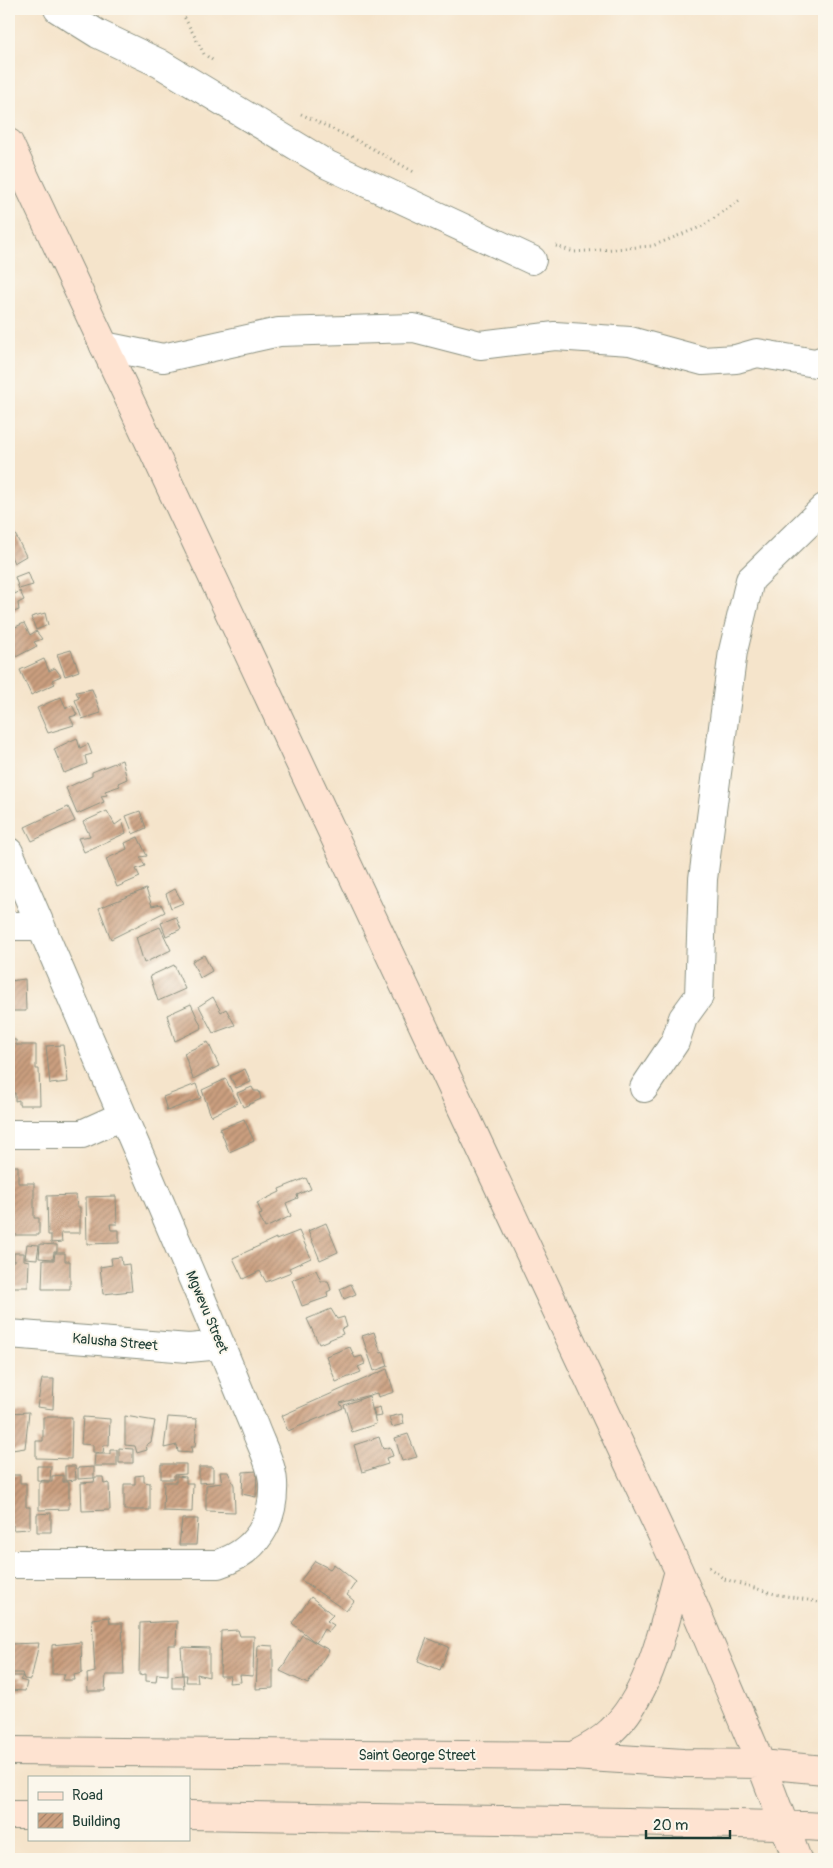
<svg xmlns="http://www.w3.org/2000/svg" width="833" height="1868" viewBox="0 0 833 1868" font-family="Pangolin,sans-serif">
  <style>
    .building { fill: url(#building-hatch) }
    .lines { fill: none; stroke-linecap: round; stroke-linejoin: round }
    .street-casing { stroke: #8a9080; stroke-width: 30 }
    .secondary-casing { stroke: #8a9080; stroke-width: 30 }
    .path { stroke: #8a9080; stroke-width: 3; stroke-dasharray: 1 4; stroke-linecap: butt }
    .street { stroke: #fff; stroke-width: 28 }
    .secondary { stroke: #fee3d1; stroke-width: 28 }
    .labels { text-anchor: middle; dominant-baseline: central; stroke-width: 4; stroke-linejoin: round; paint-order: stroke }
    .street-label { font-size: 14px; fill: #1f3d34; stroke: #fbf7ec }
  </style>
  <defs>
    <pattern id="building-hatch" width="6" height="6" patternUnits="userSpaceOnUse" patternTransform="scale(1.25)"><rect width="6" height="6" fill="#cb9f7f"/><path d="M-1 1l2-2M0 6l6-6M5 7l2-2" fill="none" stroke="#a48369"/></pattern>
  </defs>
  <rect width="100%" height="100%" fill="#fbf7ec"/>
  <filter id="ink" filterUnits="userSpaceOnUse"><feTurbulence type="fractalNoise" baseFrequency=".02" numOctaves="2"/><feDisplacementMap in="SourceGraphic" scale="10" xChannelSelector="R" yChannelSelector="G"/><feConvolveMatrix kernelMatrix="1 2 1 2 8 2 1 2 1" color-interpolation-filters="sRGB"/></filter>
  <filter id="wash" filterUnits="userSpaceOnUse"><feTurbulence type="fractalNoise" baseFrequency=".0096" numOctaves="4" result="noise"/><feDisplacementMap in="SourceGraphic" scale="20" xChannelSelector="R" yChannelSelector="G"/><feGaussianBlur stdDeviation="1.12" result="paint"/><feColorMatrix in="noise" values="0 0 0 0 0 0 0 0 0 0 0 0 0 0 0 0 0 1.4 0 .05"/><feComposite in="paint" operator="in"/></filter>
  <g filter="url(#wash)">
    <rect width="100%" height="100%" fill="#f5e4cb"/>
    <g id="blocks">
      <!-- building -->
      <path class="building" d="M14 532 26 556 14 563 9 552V534Z
        M28 572 33 585 19 589 15 577Z
        M9 585 15 594 20 591 24 600 18 603 19 610 9 614Z
        M45 613 48 625 36 630 31 617Z
        M24 623 30 635 36 631 42 639 34 642 37 646 14 658 9 648V630Z
        M71 650 79 671 65 676 57 654Z
        M44 659 49 671 55 668 61 676 52 680 55 684 31 695 20 670Z
        M92 689 101 713 82 719 75 700 79 698 76 692Z
        M61 697 66 708 72 705 77 715 70 717 74 725 48 733 37 708Z
        M77 738 80 748 88 744 92 754 85 756 87 764 64 773 54 749Z
        M122 760 127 779 118 783 120 786 105 791 107 795 101 796 104 802 77 814 66 788 92 776V772Z
        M68 807 75 821 32 841 25 827Z
        M107 811 115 825 122 820 126 833 84 852 78 838 90 836 83 822Z
        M140 811 146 828 133 834 126 816Z
        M138 837 147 856 140 857 145 866 136 869 140 877 117 887 106 859 127 849 125 843Z
        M146 889 152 906 161 904 165 912 111 939 99 908Z
        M175 889 183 903 171 908 166 894Z
        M176 917 181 929 166 936 161 923Z
        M160 927 171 950 144 963 136 937Z
        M204 955 212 971 200 978 192 961Z
        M174 965 185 989 158 1001 150 976Z
        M25 979 26 1011H9V981Z
        M213 997 221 1012 226 1009 235 1025 213 1033 199 1006Z
        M191 1004 202 1028 175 1041 167 1015Z
        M9 1040H16V1045H36V1069H39L40 1105H19V1100L15 1101V1093H9Z
        M208 1042 219 1066 193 1079 184 1053Z
        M63 1045 68 1082 50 1084 46 1046Z
        M245 1069 251 1082 236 1088 230 1076Z
        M226 1079 237 1103 211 1116 202 1090Z
        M196 1084 201 1098 167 1111 163 1097Z
        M252 1087 254 1091H259L261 1099 243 1107 237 1093Z
        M244 1119 254 1141 229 1152 220 1129Z
        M9 1166H18V1183H34V1218H39V1235H9Z
        M306 1178 311 1189 297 1195 298 1198 286 1203 291 1216 265 1228 259 1215 262 1214 257 1203 280 1192 279 1189Z
        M76 1195 77 1207H80V1233H61L62 1242 51 1243V1235H48L47 1196Z
        M116 1196 117 1224H110L111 1230H119V1243L87 1244 86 1197Z
        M326 1223 338 1252 320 1260 308 1231Z
        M299 1231 311 1258 289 1268 291 1272 266 1282 260 1271 243 1279 233 1258 276 1238V1240Z
        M27 1244 39 1245 37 1259 25 1258Z
        M40 1244 57 1245V1252H54L53 1259 39 1258Z
        M14 1253H24V1260L29 1261 28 1287H9V1261H14Z
        M55 1253H65V1261H70V1289H42L43 1260H54Z
        M121 1257 122 1265 129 1264 132 1291 103 1294 100 1267 112 1265 111 1258Z
        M316 1270 321 1281H328L331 1290 327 1292 328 1297 302 1306 292 1280Z
        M351 1284 356 1294 344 1299 340 1289Z
        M331 1309 337 1319 344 1317 347 1327 341 1329 343 1334 319 1344 307 1319Z
        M374 1332 381 1353 384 1352 388 1366 374 1371 362 1336Z
        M350 1347 355 1358 362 1356 365 1364 358 1367 361 1372 336 1382 326 1356Z
        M387 1369 394 1392 378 1397 377 1393 340 1403 343 1408 288 1431 281 1416Z
        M42 1379H54L53 1409 37 1407Z
        M369 1396 376 1424 352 1432 344 1405Z
        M380 1407 382 1416 375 1417 373 1409Z
        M29 1412 25 1448 12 1450 11 1442H9V1413Z
        M402 1414 404 1424 392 1427 389 1417Z
        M125 1416 155 1421 151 1442 146 1445 147 1450 137 1453 135 1446 125 1445Z
        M43 1417H72L71 1459 36 1458V1441H43Z
        M83 1417 110 1419 109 1445H104L103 1453 93 1452V1445L81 1444Z
        M168 1417 197 1419 195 1447H191L192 1453 178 1452 177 1445 164 1448Z
        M408 1434 417 1457 402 1461 395 1438Z
        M379 1437 383 1449 390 1447 393 1456 386 1458 388 1464 362 1472 354 1445Z
        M119 1448 133 1449V1463H119Z
        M110 1450H117V1466H94L95 1454H110Z
        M161 1464H186V1474L174 1475V1479H161Z
        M37 1466H51L50 1481 37 1480Z
        M65 1466H75L76 1480 65 1481Z
        M94 1467V1478L78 1479V1468Z
        M199 1467H213V1482L199 1483Z
        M257 1471 256 1497 242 1494 243 1472Z
        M220 1472H228L234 1485 235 1512 206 1511V1485L222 1483Z
        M9 1475H20V1483H26V1507H30V1529L13 1530V1525H9Z
        M63 1475V1482H69V1509L39 1510V1482H52V1476Z
        M144 1475V1482L150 1483V1510H124V1484H135V1476Z
        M176 1476 186 1477V1483H193L192 1512 163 1511 164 1482H176Z
        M95 1477H103L104 1484 109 1483 110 1510 82 1511 81 1483 94 1482Z
        M51 1513V1532H37V1514Z
        M182 1519H198L196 1545H179Z
        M315 1561 330 1569 334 1564 356 1582 347 1595 354 1601 346 1611 301 1580Z
        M311 1597 333 1615 327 1621 334 1625 328 1632 324 1629 316 1643 292 1623Z
        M109 1617 110 1623H122L124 1675H106L105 1691H88L87 1674 95 1672 92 1619Z
        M177 1621 176 1645H168V1675L157 1674 156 1682 146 1681V1674L139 1675 140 1623Z
        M238 1630 240 1636H254L253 1676 240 1675 241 1682 229 1683 230 1676H220L221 1631Z
        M302 1635 329 1650 308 1684 280 1671Z
        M427 1638 449 1647 440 1670 418 1661Z
        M81 1642 82 1673 74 1675 75 1680H63L65 1674H52V1645Z
        M39 1643 31 1680 24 1679 23 1676 20 1680 27 1682 25 1691 9 1690V1676H23L22 1673H9V1644Z
        M258 1645 273 1646V1688L256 1689Z
        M181 1647 209 1648V1677L197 1674 198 1682H186L187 1675H183Z
        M183 1675 184 1688H172V1676Z"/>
    </g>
  </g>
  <g filter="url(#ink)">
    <use href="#blocks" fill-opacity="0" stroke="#8a9080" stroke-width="1"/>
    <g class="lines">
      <!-- street casing -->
      <g class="street-casing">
        <path id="street" d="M58 9 98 34 159 63 328 165 532 260
          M104 346 163 358 279 332 414 328 480 345 555 336 630 341 703 361 736 359 757 353 815 363 824 360
          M9 852C75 1003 139 1154 204 1305 221 1345 237 1386 254 1426 260 1443 272 1464 273 1482 275 1522 256 1552 218 1564H9
          M9 926H41
          M644 1088 675 1042 683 1018 699 996 703 879 733 651 750 580 824 508
          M9 1134H82L122 1116
          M9 1334 189 1348 221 1345"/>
      </g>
      <!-- secondary casing -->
      <g class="secondary-casing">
        <path id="secondary" d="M9 143 679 1571 761 1764 797 1859
          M9 1751 573 1756 683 1763 761 1764 824 1770
          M573 1756C587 1749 600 1742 611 1731 652 1693 664 1623 679 1571
          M9 1815H29
          M189 1815C335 1816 481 1819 628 1822 693 1824 759 1823 824 1827"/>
      </g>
      <!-- path -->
      <path class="path" d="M180 9 204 54 215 62
        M301 114 366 145 414 172
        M556 246 574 252 652 246 703 226 740 200
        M709 1567 724 1579 775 1594 824 1603"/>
      <!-- street -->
      <use href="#street" class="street"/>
      <!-- secondary -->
      <use href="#secondary" class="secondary"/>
    </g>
  </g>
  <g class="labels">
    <!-- street labels -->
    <g class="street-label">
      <text transform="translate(207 1312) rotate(67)">Mgwevu Street</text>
      <text transform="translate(115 1342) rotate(5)">Kalusha Street</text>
      <text x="417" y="1755">Saint George Street</text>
    </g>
  </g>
  <!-- margin -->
  <rect width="833" height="1868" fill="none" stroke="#fbf7ec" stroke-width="30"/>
  <!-- legend -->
  <rect x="28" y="1776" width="162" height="65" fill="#fbf7ec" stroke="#a3ada2"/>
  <rect x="38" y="1792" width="25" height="8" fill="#fee3d1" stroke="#a3ada2"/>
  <text x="72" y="1800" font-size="15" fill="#1f3d34">Road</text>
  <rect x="38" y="1813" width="25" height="15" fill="url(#building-hatch)" stroke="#a3ada2"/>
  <text x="72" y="1826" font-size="15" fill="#1f3d34">Building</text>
  <!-- scale -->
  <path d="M646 1830v8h84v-8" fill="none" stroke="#1f3d34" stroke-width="2.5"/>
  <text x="653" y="1830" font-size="15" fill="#1f3d34" stroke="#fbf7ec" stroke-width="4" paint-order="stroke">20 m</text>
</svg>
